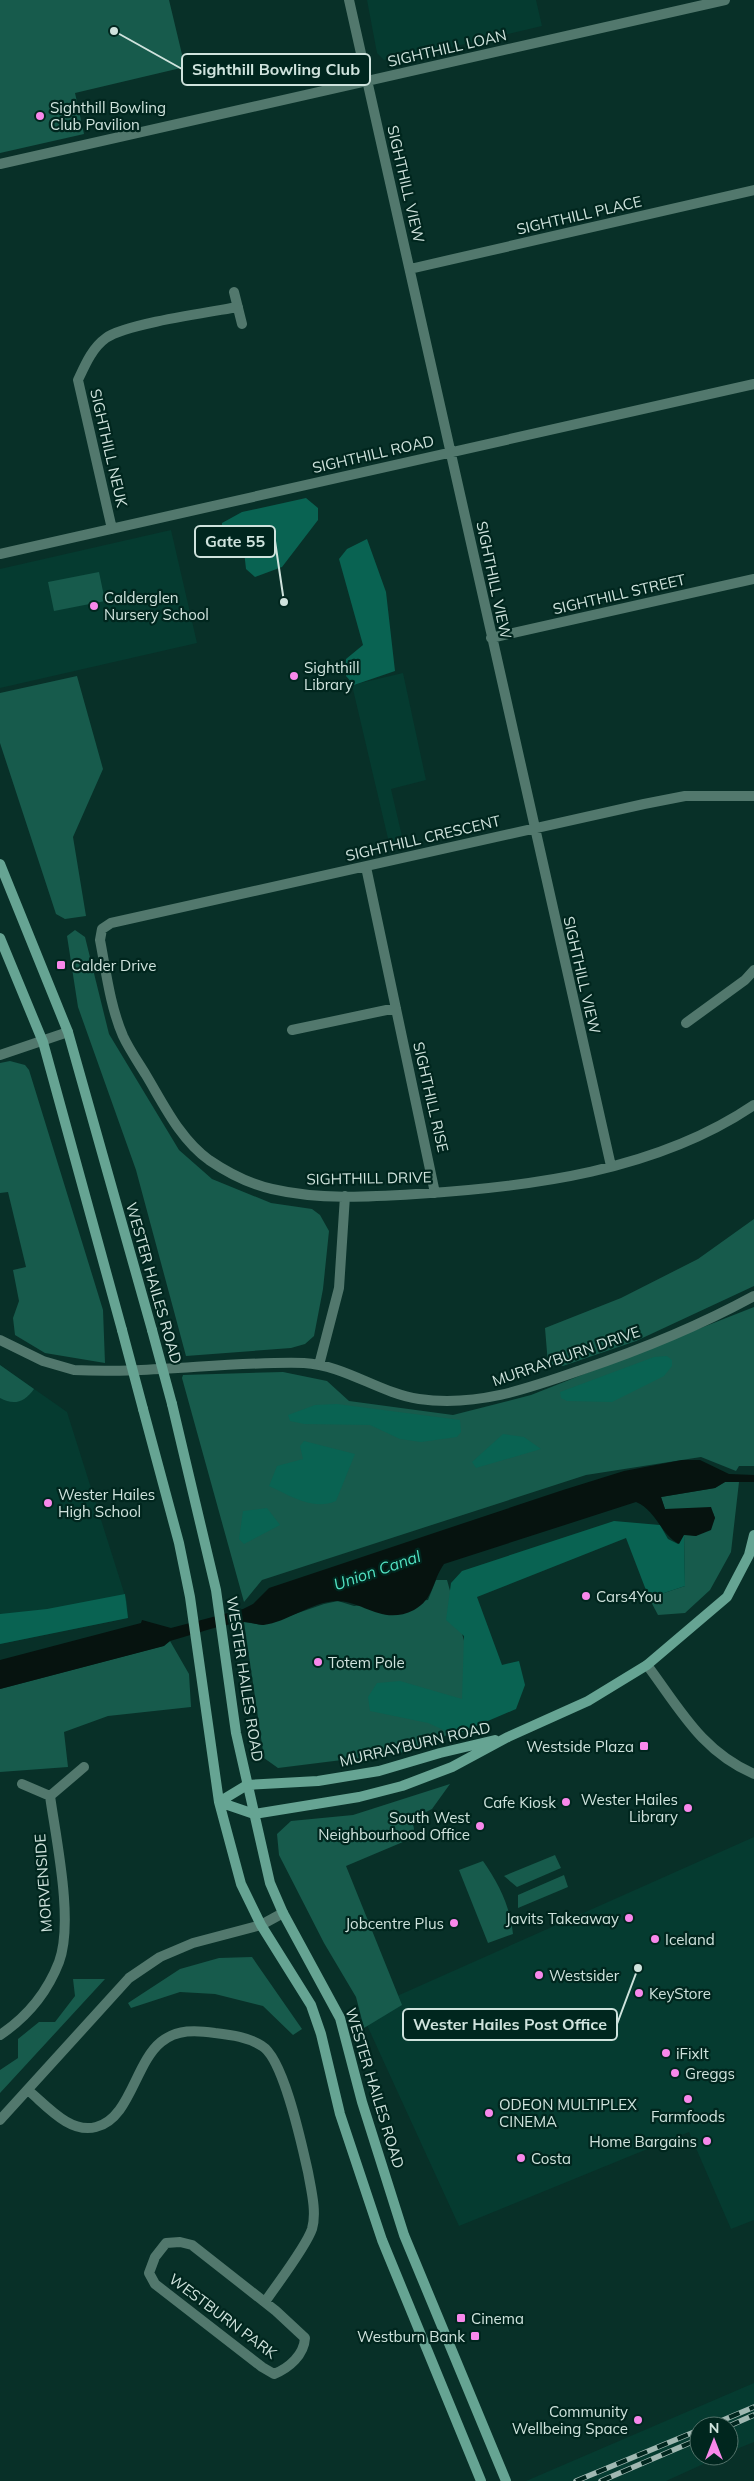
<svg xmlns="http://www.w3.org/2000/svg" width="754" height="2481" viewBox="0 0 754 2481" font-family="Mulish,sans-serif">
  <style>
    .built { fill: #053b30 }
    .green { fill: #175b4c }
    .forest { fill: #096352 }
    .water { fill: #06130f }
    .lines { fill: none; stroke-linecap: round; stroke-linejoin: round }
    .street { stroke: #52786d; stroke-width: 10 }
    .secondary { stroke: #66a493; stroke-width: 10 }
    .rail-casing { stroke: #a0b8b2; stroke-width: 5.5 }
    .rail { stroke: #00261e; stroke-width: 4; stroke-dasharray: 11; stroke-linecap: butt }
    .secondary-bridge { stroke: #66a493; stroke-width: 10 }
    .poi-dot { fill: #f888eb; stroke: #00261e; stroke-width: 2 }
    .labels { text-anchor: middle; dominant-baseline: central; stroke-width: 4.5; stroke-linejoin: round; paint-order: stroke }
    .street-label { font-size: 15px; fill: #cfe3dd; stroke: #00261e }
    .poi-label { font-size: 15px; fill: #cfe3dd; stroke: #00261e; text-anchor: start }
    .water-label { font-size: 16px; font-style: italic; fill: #51e2c2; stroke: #00261e }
    .leader { fill: none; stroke: #cfe3dd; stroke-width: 2 }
    .callout-dot { fill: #cfe3dd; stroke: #00261e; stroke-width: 2 }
    .callout { fill: #00261e; stroke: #cfe3dd; stroke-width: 2 }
    .callout-label { font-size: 16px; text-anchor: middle; font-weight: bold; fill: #cfe3dd }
  </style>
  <rect width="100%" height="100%" fill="#083028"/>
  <!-- built -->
  <path class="built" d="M367 0H536L542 26 413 56 384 60 377 53Z
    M171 530 197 643 0 688V569Z
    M403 673 426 780 391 789 404 845 390 847 352 685Z
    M0 1365 67 1412 127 1602 128 1618 0 1644Z
    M754 1837V2220L731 2229 689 2132 459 2226 361 2012Z
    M754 2383V2442L729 2452V2426H699V2456H721L666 2481H526Z"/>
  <!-- green -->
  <path class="green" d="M0 0H169L185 67 75 93 84 134 0 153Z
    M99 572 105 601 54 611 48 582Z
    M77 676 103 769 73 837 86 916 65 919 56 914 0 743V693Z
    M75 930 85 937 109 1034 179 1150 212 1179 271 1203 312 1209 320 1215 329 1231 323 1289 314 1336 305 1344 291 1348 186 1356 136 1170 78 1007 67 936Z
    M10 1061 25 1065 29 1070 103 1310 105 1363 45 1353 15 1335 13 1318 19 1301 13 1270 26 1267 8 1192 0 1193V1063Z
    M754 1219V1286L636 1341 563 1366 548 1364 545 1328 621 1298 698 1259Z
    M754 1307V1466H739L736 1471 701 1457 586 1475 262 1580 244 1602 182 1378 183 1375 283 1372 327 1381 349 1401 453 1415 531 1395Z
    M0 1365 34 1389C25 1402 14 1406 0 1398Z
    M725 1482H739L731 1552 710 1590 685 1613 658 1615 649 1598 685 1586 684 1534 696 1536 715 1518 713 1513 665 1509 661 1497 715 1488Z
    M436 1580H447L486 1719 406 1752 278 1768 264 1758 244 1622 263 1625 324 1604 338 1601 354 1606 428 1600Z
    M170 1641 189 1674 191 1707 108 1716 64 1732 68 1767 0 1772V1689L163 1646Z
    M450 1784 432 1809 412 1819 414 1829 410 1839 346 1866 402 2005 364 2028 356 1997 324 1943 279 1855 277 1834 291 1821 353 1815Z
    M555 1855 561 1868 517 1887 504 1876Z
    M483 1861C499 1884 510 1906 513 1934L488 1943 459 1870Z
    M564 1875 568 1887 518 1908V1895Z
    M252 1957 302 2029 293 2035 263 2006 215 1994 180 1992 131 2008 128 2003 180 1969 219 1958Z
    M73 1979H105L0 2093V2070L18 2058V2039L39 2022H55L75 1996Z"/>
  <!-- forest -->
  <path class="forest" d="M306 498 318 508V520L282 567 255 577 246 569 242 533 222 531V523L242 512Z
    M367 539 386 592 395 671 354 685 346 676V659L363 645 339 559 347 549Z
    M667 1356 672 1360V1366L664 1376 612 1402 567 1401 561 1398 560 1392 654 1357Z
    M337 1404 460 1420 461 1432 457 1437 421 1442 400 1439 370 1425 304 1424 290 1421 288 1415 315 1405Z
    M503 1434 524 1437 541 1449 476 1468 472 1462Z
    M304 1441 355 1454 336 1501C313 1511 291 1496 269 1486L277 1466 303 1459 300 1446Z
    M267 1508 280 1525 244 1544 239 1539 243 1511Z
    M614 1521 660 1525 668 1539 678 1544 684 1534 685 1586 649 1598 626 1538 477 1597 502 1665 519 1661 525 1685 516 1709 455 1735 428 1723 370 1711 368 1697 377 1683 400 1681 462 1699 464 1636 446 1620 451 1583 462 1571Z
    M125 1594 128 1618 0 1644V1614L47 1609Z"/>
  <!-- water -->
  <path class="water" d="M682 1460H700L729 1474 754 1475V1482H725L715 1488 661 1497 665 1509 711 1507 715 1518 711 1530 696 1536 684 1535 679 1544C660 1534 657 1511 636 1502L444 1564C432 1581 434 1599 414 1610 382 1626 364 1601 336 1601 311 1602 288 1622 263 1625 257 1625 251 1622 244 1622 222 1624 192 1635 170 1641L164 1646 0 1689V1660L141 1623 142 1620 171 1628 243 1609 253 1604 269 1588 563 1490 624 1471Z"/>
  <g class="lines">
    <!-- street -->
    <path class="street" d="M349 0 611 1166
      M0 164 725 0
      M410 269 754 190
      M234 292 242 324
      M112 529 78 380C85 365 92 348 106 338 125 324 210 312 238 307
      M0 554 754 384
      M491 638 754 579
      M754 796H685L644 804 111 923 102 929 100 940C106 971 110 1006 123 1036 129 1049 138 1062 146 1075 164 1105 180 1139 209 1160 228 1173 250 1184 272 1189 319 1200 368 1197 416 1194 530 1187 657 1171 754 1105
      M366 867 435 1193
      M686 1023 745 980 754 970
      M292 1030 396 1008
      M0 1055 68 1032
      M0 1340 43 1361 74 1370C151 1374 228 1361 304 1363 345 1365 379 1393 419 1399 477 1407 527 1389 581 1370 640 1350 699 1326 754 1296
      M319 1365 339 1288 345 1196
      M647 1665C680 1709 701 1751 754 1774
      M22 1784 50 1796 84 1767
      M0 2035C27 2017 47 1993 59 1962 74 1922 56 1839 50 1796
      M29 2091C47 2106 70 2134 96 2127 130 2119 135 2063 161 2042 177 2029 196 2030 215 2033 232 2035 248 2037 262 2046 284 2059 302 2146 308 2172 311 2189 317 2212 312 2229 306 2247 277 2284 265 2302
      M0 2120 129 1978 160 1957 193 1943 261 1925 283 1913
      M180 2242 192 2245 276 2311 305 2338C304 2355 289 2368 274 2374L262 2367 155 2284 149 2273 155 2257 166 2243Z"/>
    <!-- secondary -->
    <path class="secondary" d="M0 864 68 1032 152 1330
      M0 938 43 1042 122 1330
      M172 1404 216 1590 236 1733 270 1883 283 1913 340 2018 362 2102 404 2235 506 2481
      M143 1409 179 1543 190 1597 219 1802 241 1884 261 1925 311 2005 321 2034 340 2114 382 2240 481 2481
      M219 1802 254 1814 359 1797 402 1786 452 1767 508 1737 588 1701 647 1665 727 1597 749 1555 754 1535
      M219 1802 247 1785 318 1781 379 1771 440 1753 495 1740"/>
    <!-- rail casing -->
    <g class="rail-casing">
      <path id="rail" d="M709 2426 754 2407
        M729 2426 754 2415
        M576 2481 699 2430
        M601 2481 699 2439"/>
    </g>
    <!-- rail -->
    <use href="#rail" class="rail"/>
    <!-- secondary-bridge -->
    <path class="secondary-bridge" d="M122 1330 143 1409
      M152 1330 172 1404"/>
  </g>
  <!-- markers -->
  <g class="poi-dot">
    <circle cx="40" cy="116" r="5"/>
    <circle cx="94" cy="606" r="5"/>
    <circle cx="294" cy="676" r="5"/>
    <rect x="56" y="960" width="10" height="10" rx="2.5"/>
    <circle cx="48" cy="1503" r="5"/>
    <circle cx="586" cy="1596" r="5"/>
    <circle cx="318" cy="1662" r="5"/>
    <rect x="639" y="1741" width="10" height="10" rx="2.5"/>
    <circle cx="566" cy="1802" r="5"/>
    <circle cx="688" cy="1808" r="5"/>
    <circle cx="480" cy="1826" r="5"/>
    <circle cx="629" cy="1918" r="5"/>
    <circle cx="454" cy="1923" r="5"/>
    <circle cx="655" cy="1939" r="5"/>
    <circle cx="539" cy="1975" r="5"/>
    <circle cx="639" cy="1993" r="5"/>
    <circle cx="666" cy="2053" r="5"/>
    <circle cx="675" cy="2073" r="5"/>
    <circle cx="688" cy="2099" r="5"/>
    <circle cx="489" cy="2113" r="5"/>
    <circle cx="707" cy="2141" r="5"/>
    <circle cx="521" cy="2158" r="5"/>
    <rect x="456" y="2313" width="10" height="10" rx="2.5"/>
    <rect x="470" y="2331" width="10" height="10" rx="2.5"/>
    <circle cx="638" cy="2420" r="5"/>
  </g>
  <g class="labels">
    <!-- street labels -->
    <g class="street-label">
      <text transform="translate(447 48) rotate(-13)">SIGHTHILL LOAN</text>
      <text transform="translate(406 184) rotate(77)">SIGHTHILL VIEW</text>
      <text transform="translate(579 215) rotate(-13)">SIGHTHILL PLACE</text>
      <text transform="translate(109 448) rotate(77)">SIGHTHILL NEUK</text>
      <text transform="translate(373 454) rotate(-13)">SIGHTHILL ROAD</text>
      <text transform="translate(494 580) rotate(78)">SIGHTHILL VIEW</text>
      <text transform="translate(619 594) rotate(-13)">SIGHTHILL STREET</text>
      <text transform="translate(423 838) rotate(-13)">SIGHTHILL CRESCENT</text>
      <text transform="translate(582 975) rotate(77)">SIGHTHILL VIEW</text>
      <text transform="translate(431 1097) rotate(77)">SIGHTHILL RISE</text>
      <text transform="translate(369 1178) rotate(-1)">SIGHTHILL DRIVE</text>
      <text transform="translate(154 1283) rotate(74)">WESTER HAILES ROAD</text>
      <text transform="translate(566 1356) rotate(-19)">MURRAYBURN DRIVE</text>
      <text transform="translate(245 1679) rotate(81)">WESTER HAILES ROAD</text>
      <text transform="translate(415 1744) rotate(-13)">MURRAYBURN ROAD</text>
      <text transform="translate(43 1883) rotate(-94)">MORVENSIDE</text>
      <text transform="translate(375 2088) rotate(73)">WESTER HAILES ROAD</text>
      <text transform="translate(223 2316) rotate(37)">WESTBURN PARK</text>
    </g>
    <!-- poi labels -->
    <g class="poi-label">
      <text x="50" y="107">Sighthill Bowling<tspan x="50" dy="17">Club Pavilion</tspan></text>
      <text x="104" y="597">Calderglen<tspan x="104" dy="17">Nursery School</tspan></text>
      <text x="304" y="667">Sighthill<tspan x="304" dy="17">Library</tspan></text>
      <text x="71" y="965">Calder Drive</text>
      <text x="58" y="1494">Wester Hailes<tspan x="58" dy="17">High School</tspan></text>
      <text x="596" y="1596">Cars4You</text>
      <text x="328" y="1662">Totem Pole</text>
      <text x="634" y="1746" text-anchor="end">Westside Plaza</text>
      <text x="678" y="1799" text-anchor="end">Wester Hailes<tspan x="678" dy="17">Library</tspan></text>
      <text x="556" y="1802" text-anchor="end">Cafe Kiosk</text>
      <text x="470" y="1817" text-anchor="end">South West<tspan x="470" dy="17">Neighbourhood Office</tspan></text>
      <text x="619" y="1918" text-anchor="end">Javits Takeaway</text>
      <text x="444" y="1923" text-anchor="end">Jobcentre Plus</text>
      <text x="665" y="1939">Iceland</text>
      <text x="549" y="1975">Westsider</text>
      <text x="649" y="1993">KeyStore</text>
      <text x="676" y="2053">iFixIt</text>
      <text x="685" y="2073">Greggs</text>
      <text x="499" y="2104">ODEON MULTIPLEX<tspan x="499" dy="17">CINEMA</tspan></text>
      <text x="688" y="2116" text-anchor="middle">Farmfoods</text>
      <text x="697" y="2141" text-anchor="end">Home Bargains</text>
      <text x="531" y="2158">Costa</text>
      <text x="471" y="2318">Cinema</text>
      <text x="465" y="2336" text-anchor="end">Westburn Bank</text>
      <text x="628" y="2411" text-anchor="end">Community<tspan x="628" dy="17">Wellbeing Space</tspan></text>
    </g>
    <!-- water labels -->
    <g class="water-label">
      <text transform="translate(377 1570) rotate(-19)">Union Canal</text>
    </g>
  </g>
  <!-- callouts -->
  <path class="leader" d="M114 31L182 69M284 602L275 541M638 1968L617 2024"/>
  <g class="callout-dot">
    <circle cx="114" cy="31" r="5"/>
    <circle cx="284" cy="602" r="5"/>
    <circle cx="638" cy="1968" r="5"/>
  </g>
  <g class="callout">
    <rect x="182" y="54" width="188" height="31" rx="5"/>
    <rect x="195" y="526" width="80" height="31" rx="5"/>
    <rect x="403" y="2009" width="214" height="31" rx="5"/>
  </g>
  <g class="callout-label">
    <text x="276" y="75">Sighthill Bowling Club</text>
    <text x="235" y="547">Gate 55</text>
    <text x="510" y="2030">Wester Hailes Post Office</text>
  </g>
  <!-- north arrow -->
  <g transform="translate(714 2441)"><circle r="24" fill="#00261e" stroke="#53726a"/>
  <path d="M0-4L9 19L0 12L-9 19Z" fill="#f888eb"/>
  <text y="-8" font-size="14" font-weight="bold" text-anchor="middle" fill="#cfe3dd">N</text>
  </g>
</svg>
